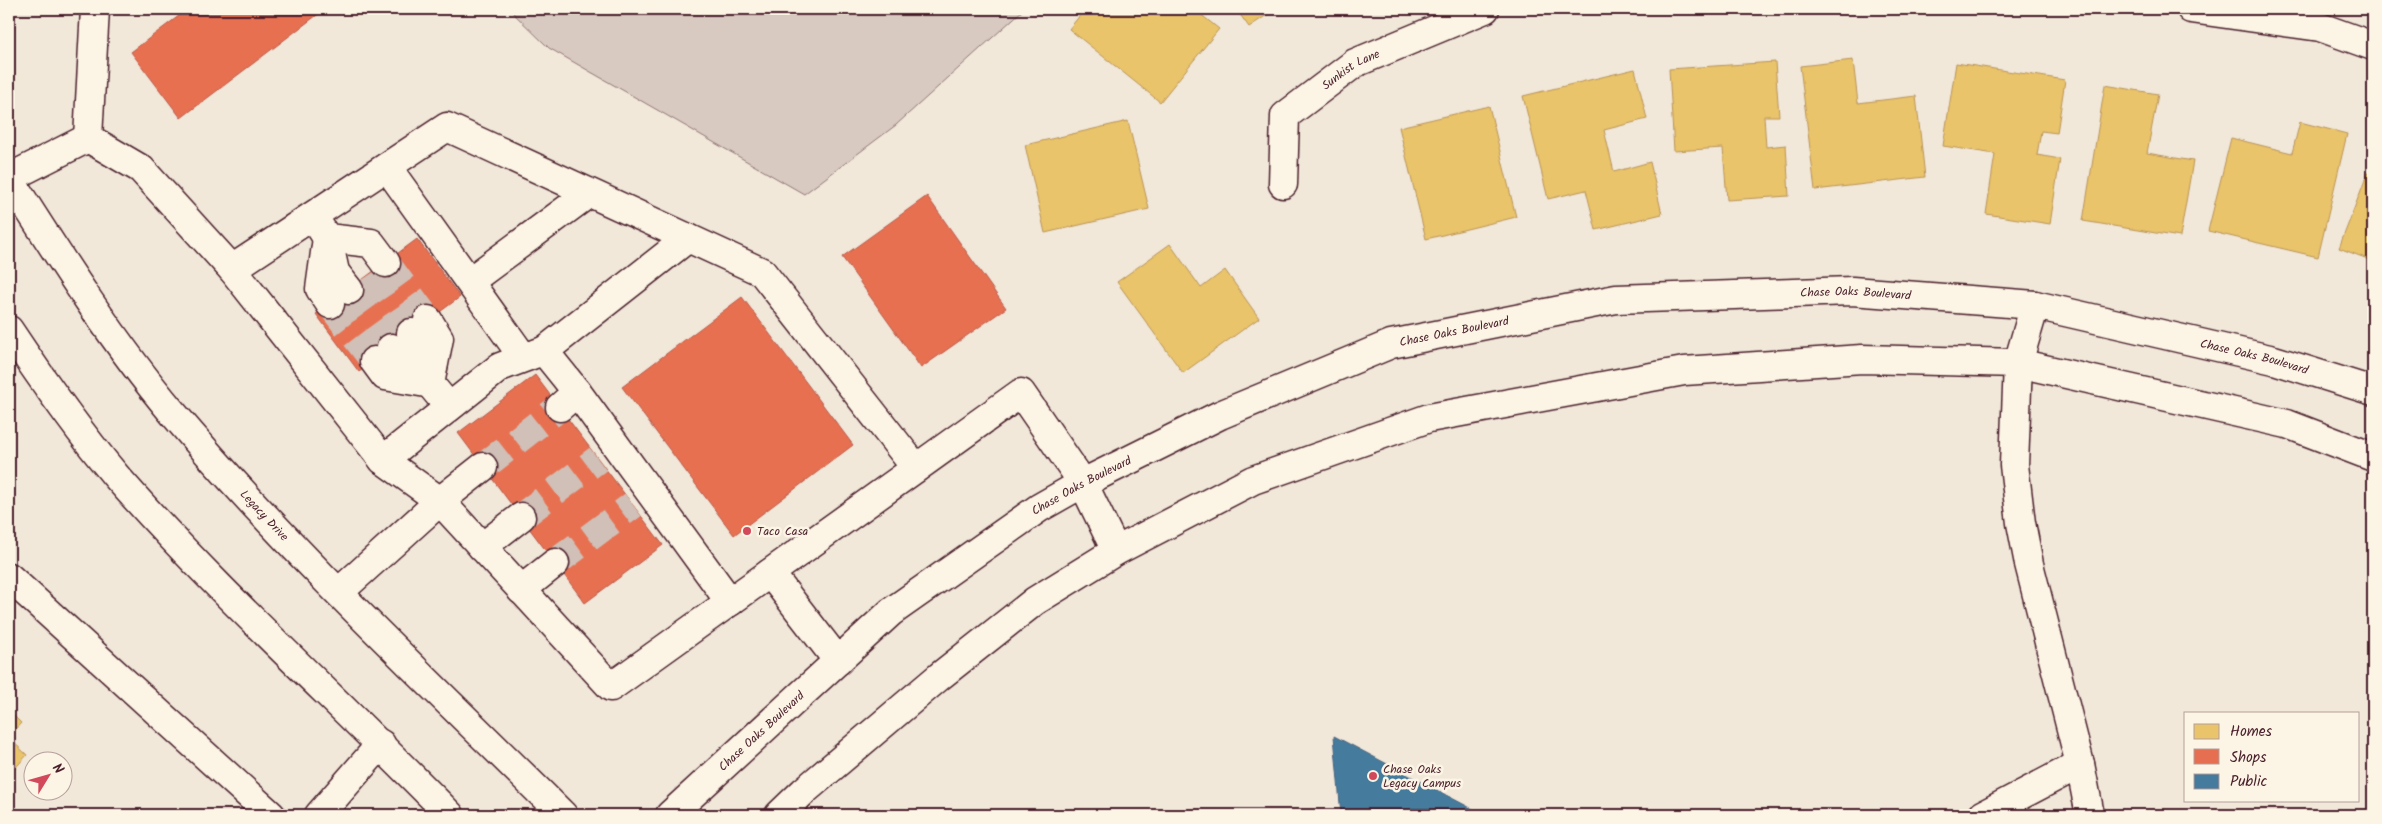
<svg xmlns="http://www.w3.org/2000/svg" width="2382" height="824" viewBox="0 0 2382 824" font-family="Kalam,sans-serif">
  <style>
    .green { fill: #d8cac0; stroke: #917476 }
    .homes { fill: #e9c46a; stroke: #b99257 }
    .shops { fill: #e76f51; stroke: #b85746 }
    .public { fill: #457b9d; stroke: #465f7b }
    .lines { fill: none; stroke-linecap: round; stroke-linejoin: round }
    .minor-tunnel { stroke: #d0c0b7; stroke-width: 28; stroke-dasharray: 28 14; stroke-linecap: butt }
    .minor-casing { stroke: #4a1f2b; stroke-width: 31 }
    .major-casing { stroke: #4a1f2b; stroke-width: 31 }
    .minor { stroke: #fcf5e5; stroke-width: 28 }
    .major { stroke: #fcf5e5; stroke-width: 28 }
    .poi-dot { fill: #d1495b; stroke: #fcf5e5; stroke-width: 2 }
    .labels { text-anchor: middle; dominant-baseline: central; stroke-width: 5; stroke-linejoin: round; paint-order: stroke }
    .street-label { font-size: 12px; fill: #4a1f2b; stroke: #fcf5e5 }
    .poi-label { font-size: 12px; fill: #4a1f2b; stroke: #fcf5e5; text-anchor: start }
  </style>
  <rect width="100%" height="100%" fill="#f1e8da"/>
  <filter id="ink" filterUnits="userSpaceOnUse"><feTurbulence type="fractalNoise" baseFrequency=".02" numOctaves="2"/><feDisplacementMap in="SourceGraphic" scale="10" xChannelSelector="R" yChannelSelector="G"/><feConvolveMatrix kernelMatrix="1 2 1 2 8 2 1 2 1" color-interpolation-filters="sRGB"/></filter>
  <g filter="url(#ink)">
    <!-- green -->
    <path class="green" d="M509 9H1024L896 125 804 194 549 48Z"/>
    <!-- homes -->
    <path class="homes" d="M1085 9H1194L1219 29 1160 102 1069 29Z
      M1236 9H1276L1249 27Z
      M1853 60 1858 103 1916 96 1925 177 1815 190 1800 66Z
      M1775 62 1779 116H1764L1766 147 1786 145 1789 196 1727 200 1723 148 1674 151 1669 69Z
      M1956 63 2065 80 2057 133 2041 131 2037 155 2060 159 2050 224 1986 214 1995 154 1943 146Z
      M1635 69 1647 119 1604 130 1614 172 1650 162 1662 214 1596 230 1586 190 1548 199 1523 96Z
      M2105 85 2158 94 2147 153 2193 161 2180 237 2083 221Z
      M1489 106 1516 217 1426 239 1399 127Z
      M1128 121 1149 209 1045 233 1025 145Z
      M2300 122 2347 134 2318 257 2208 231 2231 138 2292 153Z
      M2368 172 2373 174V261L2339 248Z
      M1170 244 1201 288 1225 270 1259 318 1183 373 1117 282Z
      M9 711 21 723 9 736Z
      M9 738 27 755 9 775Z"/>
    <!-- shops -->
    <path class="shops" d="M188 9H325L181 118 131 52Z
      M927 196 1006 308 921 368 842 257Z
      M417 239 460 297 359 372 316 314Z
      M742 297 853 445 734 535 622 387Z
      M535 375 663 545 585 603 458 433Z"/>
    <!-- public -->
    <path class="public" d="M1334 736 1484 815H1341Z"/>
    <g class="lines">
      <!-- minor-tunnel -->
      <path class="minor-tunnel" d="M386 263 428 320
        M371 274 411 333
        M349 290 391 348
        M330 304 374 361
        M483 467 560 407
        M521 517 598 459
        M555 563 633 505"/>
      <!-- minor casing -->
      <g class="minor-casing">
        <g id="minor">
          <path d="M95 9 88 138 141 169 232 269 383 460 440 501 611 687 1021 393 1083 483 1116 551"/>
          <path d="M2191 9 2320 27 2373 46"/>
          <path d="M387 167 523 357"/>
          <path d="M9 178 88 138"/>
          <path id="s1" d="M1283 184 1285 116 1355 63 1485 9"/>
          <path d="M313 216 327 238 371 243 386 263"/>
          <path d="M327 238 320 289 330 304"/>
          <path d="M688 238 544 351 577 392 730 602"/>
          <path d="M329 244 335 272 349 290"/>
          <path d="M232 269 447 127 762 272 916 468"/>
          <path d="M470 281 589 193"/>
          <path d="M2035 305 2018 363 2014 465 2021 523 2029 564 2080 764 2090 815"/>
          <path d="M428 320 439 338 430 384"/>
          <path d="M411 333 424 350 429 377"/>
          <path d="M391 348 405 366 430 384 449 407"/>
          <path d="M374 361 385 376 426 383"/>
          <path d="M560 407 577 392"/>
          <path d="M383 460 500 367 540 352"/>
          <path d="M482 547 521 517"/>
          <path d="M770 573 838 661"/>
          <path d="M9 577 271 815"/>
          <path d="M521 590 555 563"/>
          <path d="M339 592 440 501 483 467"/>
          <path d="M319 815 381 744"/>
          <path id="s2" d="M670 815 891 612 1039 508 1083 483 1220 415 1391 344 1616 299 1852 291 2035 305 2274 360 2373 391"/>
          <path d="M779 815 804 791 940 676 1035 601 1116 551 1253 480 1429 418 1684 371 1862 359 2018 363 2287 424 2373 457"/>
          <path d="M1983 815 2080 764"/>
        </g>
      </g>
      <!-- major casing -->
      <g class="major-casing">
        <g id="major">
          <path id="s3" d="M9 178C60 258 111 339 172 412 293 555 431 684 563 815"/>
          <path d="M9 330C41 378 79 432 116 476 221 596 339 701 450 815"/>
        </g>
      </g>
      <!-- minor -->
      <use href="#minor" class="minor"/>
      <!-- major -->
      <use href="#major" class="major"/>
    </g>
  </g>
  <!-- markers -->
  <g class="poi-dot">
    <circle cx="747" cy="531" r="5"/>
    <circle cx="1373" cy="776" r="5"/>
  </g>
  <g class="labels">
    <!-- street labels -->
    <g class="street-label">
      <text stroke="none"><textPath href="#s1" startOffset="149">Sunkist Lane</textPath></text>
      <text stroke="none"><textPath href="#s2" startOffset="1339">Chase Oaks Boulevard</textPath></text>
      <text stroke="none"><textPath href="#s2" startOffset="934">Chase Oaks Boulevard</textPath></text>
      <text stroke="none"><textPath href="#s2" startOffset="1744">Chase Oaks Boulevard</textPath></text>
      <text stroke="none"><textPath href="#s2" startOffset="529">Chase Oaks Boulevard</textPath></text>
      <text stroke="none"><textPath href="#s3" startOffset="424">Legacy Drive</textPath></text>
      <text stroke="none"><textPath href="#s2" startOffset="124">Chase Oaks Boulevard</textPath></text>
    </g>
    <!-- poi labels -->
    <g class="poi-label">
      <text x="757" y="531">Taco Casa</text>
      <text x="1383" y="769">Chase Oaks<tspan x="1383" dy="14">Legacy Campus</tspan></text>
    </g>
  </g>
  <!-- margin -->
  <rect width="2382" height="824" fill="none" stroke="#fcf5e5" stroke-width="30"/>
  <rect x="15" y="15" width="2352" height="794" fill="none" stroke="#4a1f2b" stroke-width="2" filter="url(#ink)"/>
  <!-- legend -->
  <rect x="2184" y="712" width="175" height="90" fill="#fcf5e5" stroke="#b59f9b"/>
  <rect x="2194" y="724" width="25" height="15" fill="#e9c46a" stroke="#b59f9b"/>
  <text x="2230" y="736" font-size="15" fill="#4a1f2b">Homes</text>
  <rect x="2194" y="749" width="25" height="15" fill="#e76f51" stroke="#b59f9b"/>
  <text x="2230" y="762" font-size="15" fill="#4a1f2b">Shops</text>
  <rect x="2194" y="774" width="25" height="15" fill="#457b9d" stroke="#b59f9b"/>
  <text x="2230" y="786" font-size="15" fill="#4a1f2b">Public</text>
  <!-- north arrow -->
  <g transform="translate(48 776) rotate(53)"><circle r="24" fill="#fcf5e5" stroke="#b59f9b"/>
  <path d="M0-4L9 19L0 12L-9 19Z" fill="#d1495b"/>
  <text y="-8" font-size="14" font-weight="bold" text-anchor="middle" fill="#4a1f2b">N</text>
  </g>
</svg>
